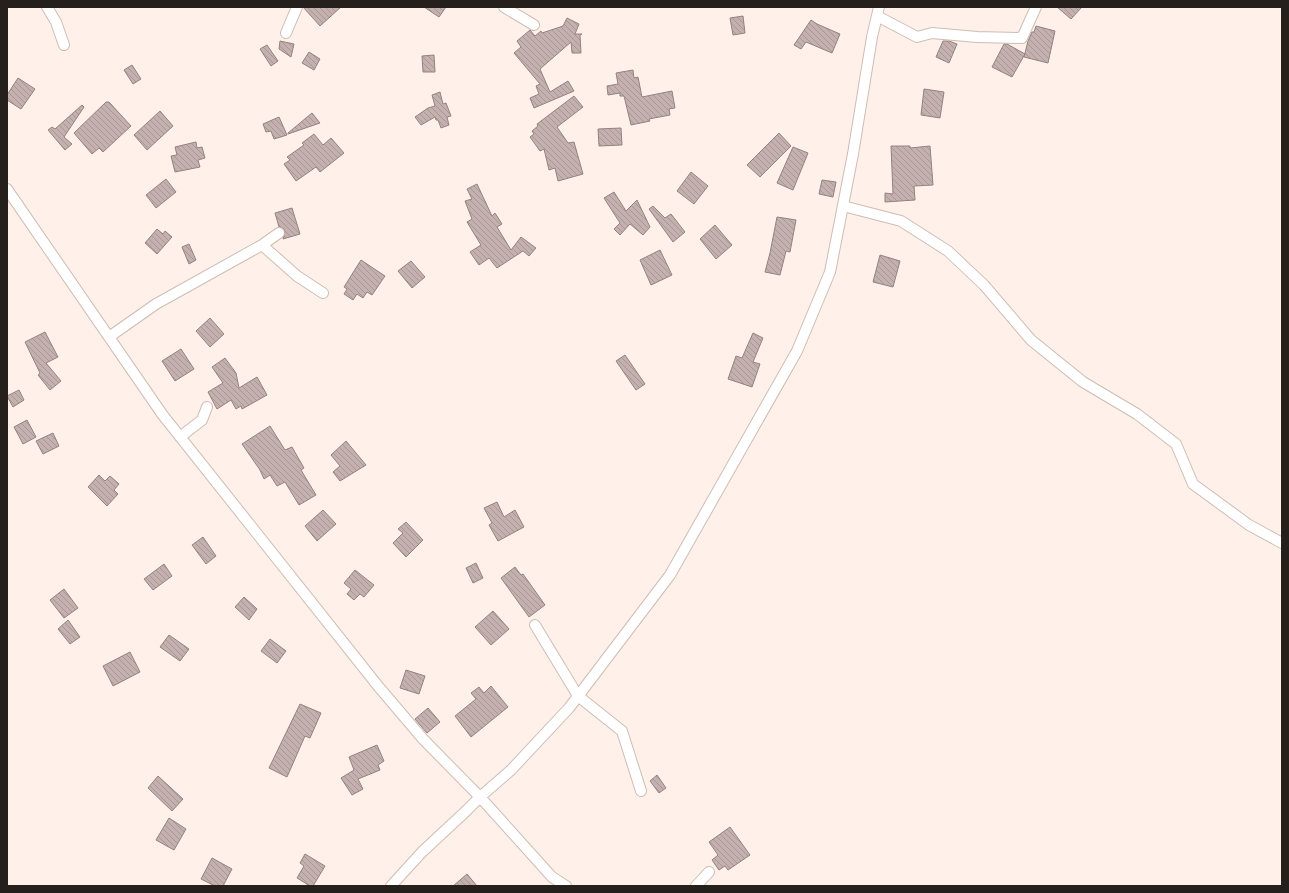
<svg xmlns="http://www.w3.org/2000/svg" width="1289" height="893" viewBox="0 0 1289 893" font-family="'Times New Roman',serif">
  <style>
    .building { fill: url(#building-back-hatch); stroke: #948281 }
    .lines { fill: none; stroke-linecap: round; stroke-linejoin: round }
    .street-casing { stroke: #cdbdb4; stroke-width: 12 }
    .street { stroke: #fff; stroke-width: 10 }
  </style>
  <defs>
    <pattern id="building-back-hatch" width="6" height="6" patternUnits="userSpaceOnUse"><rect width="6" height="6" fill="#c3b0af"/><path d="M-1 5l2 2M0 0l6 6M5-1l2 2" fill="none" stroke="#a79796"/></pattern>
  </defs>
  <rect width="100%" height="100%" fill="#fff1ea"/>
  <!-- building -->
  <path class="building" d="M303 7H341L320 26Z
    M424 7H446L439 17Z
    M1057 7H1082L1071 19Z
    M743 16 745 33 733 35 730 18Z
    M567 18 579 24 575 34H582L580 35 581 53H572L571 42 540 69 550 92 568 81 574 91 534 108 530 98 539 94 536 86 540 84 514 53 521 47 517 41 530 30 535 36 541 31 542 33 563 26Z
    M811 20 817 24 840 34 832 53 806 42 801 49 794 45Z
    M1036 26 1055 31 1048 63 1024 57 1028 41 1032 32H1034Z
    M280 41 294 44 291 57 279 49Z
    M943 41H949L957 44 949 63 936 57Z
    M1004 44H1007L1025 54 1012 77 992 67Z
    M267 45 278 61 271 66 260 49Z
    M309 52 320 59 314 70 302 63Z
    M434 55 435 72H423L422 56Z
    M132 65 141 79 133 84 124 70Z
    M633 70 634 78 638 77 642 97 672 91 675 108 669 109 670 115 649 119 650 121 631 125 624 96H620V93L608 95 607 86 618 84 616 73Z
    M18 78 35 89 21 109 7 100V95Z
    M924 89 944 92 940 118 921 115Z
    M440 92 443 104 446 103 451 116 447 117 449 125 441 128 438 120H436L435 117 421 125 415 117 428 108 435 106 432 95Z
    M574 96 583 107 557 127 568 143 574 142 583 174 558 181 555 168 549 170 544 149 540 151 530 137 534 134 532 131 538 126 537 124Z
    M106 102H109L131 126 103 152 99 148 92 154 74 133Z
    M82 105 84 107 64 137 72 144 65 150 48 130 52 127 55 129Z
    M160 111 173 126 147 150 134 135Z
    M312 113 320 123 288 134V133Z
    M279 117 287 135 274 139 271 131 266 132 263 124Z
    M621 128 622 145 599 146 598 129Z
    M779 133 791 146 760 177 747 165Z
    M314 134 323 145 331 138 344 153 320 172 316 167 296 181 284 164 290 160 287 157 304 145 302 143Z
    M196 142 197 148 202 147 205 158 198 160 200 167 175 172 171 156 177 155 175 147Z
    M891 146H910V148L930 146 933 185 914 186 915 200 885 202V193L893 194Z
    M793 147 808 153 793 190 777 183Z
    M691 172 708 186 694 204 677 191Z
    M166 179 176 192 156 208 146 195Z
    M822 180 836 182 833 197 819 194Z
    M477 184 492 216 495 213 502 224 497 227 511 250 521 237 536 248 529 256 523 251 497 268 489 258 479 265 470 252 481 245 467 222 472 219 465 201 472 199 467 189Z
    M614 192 626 211 637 200 650 227 643 235 630 224 620 235 614 229 620 223 604 198Z
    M653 206 665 218 671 214 685 232 673 242 649 209Z
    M292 208 300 234 283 239 285 232 284 229 279 227 275 213Z
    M777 217 796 220 790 252 786 251 780 275 765 272 770 253Z
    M715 225 732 245 716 259 700 239Z
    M157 229 163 234 165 231 172 237 157 254 145 243Z
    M189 244 196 260 189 264 182 247Z
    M660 250 672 275 651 285 640 260Z
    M880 255 900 261 893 287 873 282Z
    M361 260 385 276 372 295 367 292 363 298 357 294 353 300 344 294 347 289 344 287Z
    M411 261 425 277 412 288 398 271Z
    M210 318 224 334 210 347 196 331Z
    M45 332 58 357 46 363 61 381 50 390 38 375 40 373 25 342Z
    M753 333 763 338 753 362 760 364 752 387 728 379 736 356 742 358Z
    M181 349 194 369 175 381 162 361Z
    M625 355 645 384 636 390 616 361Z
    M225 358 236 373 239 388 257 377 267 395 242 409 241 406 236 409 231 400 217 409 208 392 223 383 212 367Z
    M19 390 24 400 13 407 7 396Z
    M27 420 36 437 23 444 14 427Z
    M270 426 285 450 292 447 304 468 301 470 316 495 299 505 285 482 277 486 270 475 264 479 260 470 242 444Z
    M53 433 59 446 43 454 36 441Z
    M346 441 366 465 340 481 333 472 340 466 331 455Z
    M99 475 105 481 110 476 119 484 114 490 118 494 107 506 88 487Z
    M497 502 504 517 515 510 524 527 498 541 489 525 492 523 484 508Z
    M323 510 336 524 317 541 305 526Z
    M406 522 423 540 406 557 393 543 403 533 398 529Z
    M203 537 216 556 206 564 192 545Z
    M476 563 483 578 473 583 466 568Z
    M164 564 172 576 153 590 144 579Z
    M515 567 521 575 523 574 545 605 529 617 501 578Z
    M355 570 374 585 364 597 360 594 354 600 347 594 351 589 344 583Z
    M64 589 78 608 64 618 50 600Z
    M244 597 257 609 249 620 235 607Z
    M493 611 509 629 491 645 475 627Z
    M68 620 80 637 70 644 58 629Z
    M169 635 189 649 180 661 160 647Z
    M270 639 286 651 277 663 261 651Z
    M130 652 140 672 113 686 103 666Z
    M406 670 425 676 419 694 400 688Z
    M491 686 508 707 471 737 455 716 476 699 471 693 479 687 484 693Z
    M300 704 321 713 310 738 305 736 287 777 269 768Z
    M428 708 440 722 427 733 415 719Z
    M377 745 384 761 378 765 380 770 358 779 363 789 352 795 341 778 354 770 349 757Z
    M657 775 666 788 659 793 650 781Z
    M158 776 183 799 172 811 148 788Z
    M169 818 186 829 174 850 156 840Z
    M730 827 750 855 728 870 725 866 719 870 712 860 718 855 709 842Z
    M305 854 325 866 313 886H310L297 878 304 866 300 863Z
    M212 858 232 869 223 886H215L201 879Z
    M467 874 477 886H453Z"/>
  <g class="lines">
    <!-- street casing -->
    <g class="street-casing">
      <path id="street" d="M47 7 56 22 64 45
        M504 7 534 25
        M877 16 917 37 932 33 977 37 1022 38 1036 7
        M286 33 297 7
        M7 189 162 414 378 686 423 739 480 797 552 877 566 886
        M843 206 901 221 948 251 984 285 1031 340 1083 382 1137 414 1176 444 1193 484 1249 525 1282 543
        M262 245 297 276 323 293
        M109 337 156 304 262 245 279 233
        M180 437 202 420 207 407
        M535 625 578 696 622 731 641 791
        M391 886 422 852 465 812 480 797 511 770 569 708 670 575 797 351 830 272 853 154 872 37 879 7
        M696 886 709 872"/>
    </g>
    <!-- street -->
    <use href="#street" class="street"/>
  </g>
  <!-- border -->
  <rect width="1289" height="893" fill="none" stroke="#26201c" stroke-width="16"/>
</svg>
